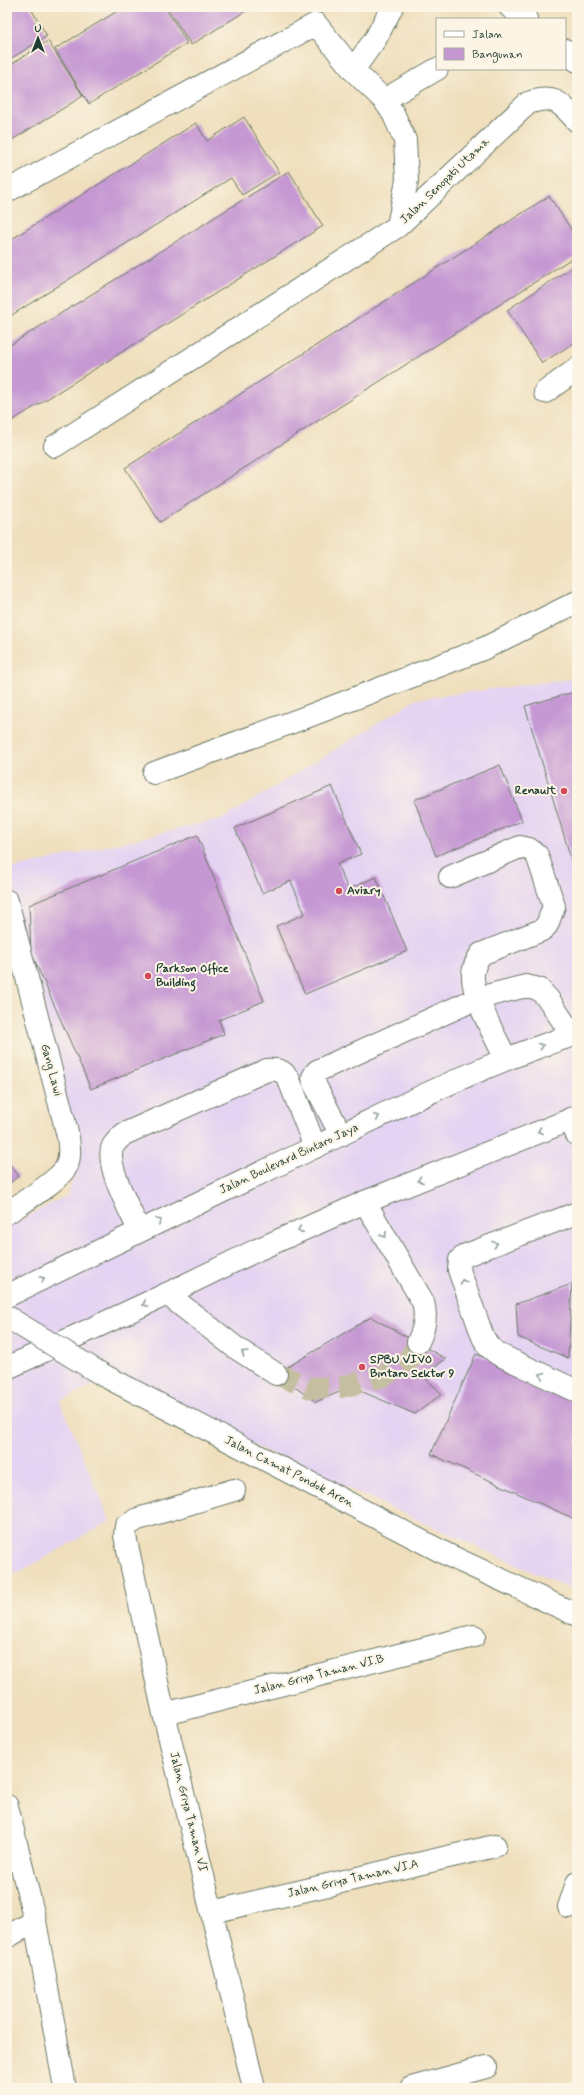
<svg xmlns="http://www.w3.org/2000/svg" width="584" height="2095" viewBox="0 0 584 2095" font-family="Mynerve,sans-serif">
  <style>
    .built { fill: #e4d3f2 }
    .building { fill: #c597d3 }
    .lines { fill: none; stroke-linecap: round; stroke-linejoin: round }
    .minor-tunnel { stroke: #c5bfa2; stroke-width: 22; stroke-dasharray: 22 11; stroke-linecap: butt }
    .minor-casing { stroke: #687664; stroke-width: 24 }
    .major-casing { stroke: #687664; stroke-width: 24 }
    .minor { stroke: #fff; stroke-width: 22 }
    .major { stroke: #fff; stroke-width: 22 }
    .major-bridge-casing { stroke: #687664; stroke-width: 24; stroke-linecap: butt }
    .major-bridge { stroke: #fff; stroke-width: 22 }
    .oneway { stroke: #8f9e9a }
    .poi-dot { fill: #d1495b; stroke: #fcf5e5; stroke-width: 1.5 }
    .labels { text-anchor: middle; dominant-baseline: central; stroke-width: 4; stroke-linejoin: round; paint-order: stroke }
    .street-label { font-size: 12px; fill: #1f3d34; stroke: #fcf5e5 }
    .poi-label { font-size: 12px; font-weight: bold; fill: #1f3d34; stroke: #fcf5e5; text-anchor: start }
  </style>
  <rect width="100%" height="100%" fill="#fcf5e5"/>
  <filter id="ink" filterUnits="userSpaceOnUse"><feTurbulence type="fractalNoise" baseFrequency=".025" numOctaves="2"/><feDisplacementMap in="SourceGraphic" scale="8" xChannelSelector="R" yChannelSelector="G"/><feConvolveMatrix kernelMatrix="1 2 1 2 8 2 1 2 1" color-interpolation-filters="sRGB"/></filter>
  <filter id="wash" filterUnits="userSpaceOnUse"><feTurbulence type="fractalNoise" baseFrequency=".012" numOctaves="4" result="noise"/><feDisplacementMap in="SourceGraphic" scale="16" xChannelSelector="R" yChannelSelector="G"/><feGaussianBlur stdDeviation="0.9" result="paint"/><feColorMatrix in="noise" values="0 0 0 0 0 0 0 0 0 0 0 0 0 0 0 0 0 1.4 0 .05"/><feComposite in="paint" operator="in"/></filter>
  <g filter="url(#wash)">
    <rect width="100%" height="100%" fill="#efdfbd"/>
    <!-- built -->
    <path class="built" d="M577 678V1592L107 1379 60 1401 110 1521 7 1579V1227L68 1195 82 1149 7 913V870L224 818 417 699Z"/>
    <g id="blocks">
      <!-- building -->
      <path class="building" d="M7 7H30L47 36 7 61Z
        M111 7H119L113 11Z
        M124 7H165L187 43 89 104 55 49Z
        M167 7H252L191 45Z
        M48 41 83 96 7 143V67Z
        M244 117 279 172 242 195 231 178 7 318V242L196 123 207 141Z
        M289 171 323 226 7 424V347Z
        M549 196 577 238V255L160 522 125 468Z
        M577 264V341L542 363 507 310Z
        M577 691V879L525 706Z
        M500 765 522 821 436 856 414 800Z
        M332 786 361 854 337 864 348 889 376 877 407 951 305 994 276 926 305 914 291 881 262 893 235 828Z
        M197 835 264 1001 219 1020 224 1034 91 1089 31 952 29 905Z
        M7 1161 19 1176 7 1185Z
        M572 1284 568 1358 518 1337 516 1304Z
        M371 1317 446 1359 422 1375 442 1394 415 1414 351 1387 316 1402 276 1374Z
        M476 1354 577 1399V1520L431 1454Z"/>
    </g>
  </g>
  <g filter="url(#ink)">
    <use href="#blocks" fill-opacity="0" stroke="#687664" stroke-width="1"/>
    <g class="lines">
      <!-- minor-tunnel -->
      <path class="minor-tunnel" d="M276 1374 311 1388 342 1387 383 1376 409 1360 418 1342"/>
      <!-- minor casing -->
      <g class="minor-casing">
        <path id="minor" d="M510 7 526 19
          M316 24 353 70 384 100 393 113 405 140 407 180 398 226
          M565 50 577 61
          M353 70 376 38 392 7
          M384 100 437 69
          M7 191 316 24
          M545 392 577 369
          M55 446 398 226 528 103C554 94 560 102 577 121
          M154 773 309 716 485 648 577 602
          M450 877 520 847 529 849 537 855 554 906 547 925 542 930 481 954C477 960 473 967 473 975 471 994 497 1040 506 1059
          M7 901 67 1132C69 1142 71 1155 67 1165 62 1179 20 1204 7 1213
          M570 1119 577 1135
          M341 1135 314 1083 313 1077 317 1071 478 998 526 986 539 989 549 1000 572 1035
          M365 1202 423 1302C427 1316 424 1330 418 1342
          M577 1213 466 1255 460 1260 459 1270 483 1337 489 1347 498 1354 577 1391
          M139 1230C131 1212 104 1164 113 1146 116 1141 121 1137 124 1134L267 1070C278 1069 283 1070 289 1080L315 1147
          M167 1294 236 1348 276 1374
          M234 1490 138 1519 126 1526 125 1536 164 1714 254 2088
          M164 1714 474 1636
          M7 1806 35 1921 65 2088
          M569 1907 577 1883
          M212 1912 495 1846
          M7 1937 35 1921
          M411 2088 486 2067"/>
      </g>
      <!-- major casing -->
      <g class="major-casing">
        <path id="major" d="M7 1296C110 1245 213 1196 317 1146 402 1106 487 1062 577 1034
          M7 1368 167 1294 257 1250 365 1202 577 1117
          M103 1375 450 1556 577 1615"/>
      </g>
      <!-- minor -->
      <use href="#minor" class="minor"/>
      <!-- major -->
      <use href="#major" class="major"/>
      <!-- major-bridge casing -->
      <g class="major-bridge-casing">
        <path id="major-bridge" d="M7 1317 103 1375"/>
      </g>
      <!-- major-bridge -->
      <use href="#major-bridge" class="major-bridge"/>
    </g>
    <!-- one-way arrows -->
    <defs><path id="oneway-chevron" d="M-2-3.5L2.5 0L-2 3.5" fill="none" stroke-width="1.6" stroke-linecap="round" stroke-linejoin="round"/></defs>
    <g class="oneway">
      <use href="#oneway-chevron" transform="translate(541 1046) rotate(-20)"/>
      <use href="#oneway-chevron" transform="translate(377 1117) rotate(-25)"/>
      <use href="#oneway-chevron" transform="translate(540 1131) rotate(160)"/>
      <use href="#oneway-chevron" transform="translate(420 1180) rotate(158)"/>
      <use href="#oneway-chevron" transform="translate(159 1221) rotate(-25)"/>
      <use href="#oneway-chevron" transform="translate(300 1230) rotate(156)"/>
      <use href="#oneway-chevron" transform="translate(384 1235) rotate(60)"/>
      <use href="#oneway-chevron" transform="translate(495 1244) rotate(-21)"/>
      <use href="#oneway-chevron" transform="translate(42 1279) rotate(-26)"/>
      <use href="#oneway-chevron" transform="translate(463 1282) rotate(-109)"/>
      <use href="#oneway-chevron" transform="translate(145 1304) rotate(155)"/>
      <use href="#oneway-chevron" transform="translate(244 1353) rotate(-146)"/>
      <use href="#oneway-chevron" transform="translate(542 1375) rotate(-155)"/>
    </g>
  </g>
  <!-- markers -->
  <g class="poi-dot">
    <circle cx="564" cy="791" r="4"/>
    <circle cx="339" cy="891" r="4"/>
    <circle cx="148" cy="976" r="4"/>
    <circle cx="362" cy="1367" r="4"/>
  </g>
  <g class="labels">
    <!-- street labels -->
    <g class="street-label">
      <text transform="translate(445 181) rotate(-44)">Jalan Senopati Utama</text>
      <text transform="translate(51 1070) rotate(75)">Gang Lawi</text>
      <text transform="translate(289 1159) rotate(-25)">Jalan Boulevard Bintaro Jaya</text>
      <text transform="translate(289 1472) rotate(27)">Jalan Camat Pondok Aren</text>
      <text transform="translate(319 1675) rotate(-14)">Jalan Griya Taman VI.B</text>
      <text transform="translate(188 1812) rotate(76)">Jalan Griya Taman VI</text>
      <text transform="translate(353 1879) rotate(-13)">Jalan Griya Taman VI.A</text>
    </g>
    <!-- poi labels -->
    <g class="poi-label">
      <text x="556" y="791" text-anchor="end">Renault</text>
      <text x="347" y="891">Aviary</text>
      <text x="156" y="969">Parkson Office<tspan x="156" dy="14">Building</tspan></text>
      <text x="370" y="1360">SPBU VIVO<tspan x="370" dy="14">Bintaro Sektor 9</tspan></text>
    </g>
  </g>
  <!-- margin -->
  <rect width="584" height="2095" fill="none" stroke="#fcf5e5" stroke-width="24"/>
  <!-- legend -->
  <rect x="436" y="18" width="130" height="52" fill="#fcf5e5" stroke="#a4ab9e"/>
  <rect x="444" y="31" width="20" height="6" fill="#ffffff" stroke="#a4ab9e"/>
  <text x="472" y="38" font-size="12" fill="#1f3d34">Jalan</text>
  <rect x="444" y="48" width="20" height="12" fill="#c597d3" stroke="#a4ab9e"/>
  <text x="472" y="58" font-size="12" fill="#1f3d34">Bangunan</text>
  <!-- north arrow -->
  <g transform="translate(38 38)" stroke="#fcf5e5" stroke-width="3" paint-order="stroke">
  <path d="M0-3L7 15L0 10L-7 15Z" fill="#1f3d34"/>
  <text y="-6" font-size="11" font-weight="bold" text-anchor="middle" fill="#1f3d34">U</text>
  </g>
</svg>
